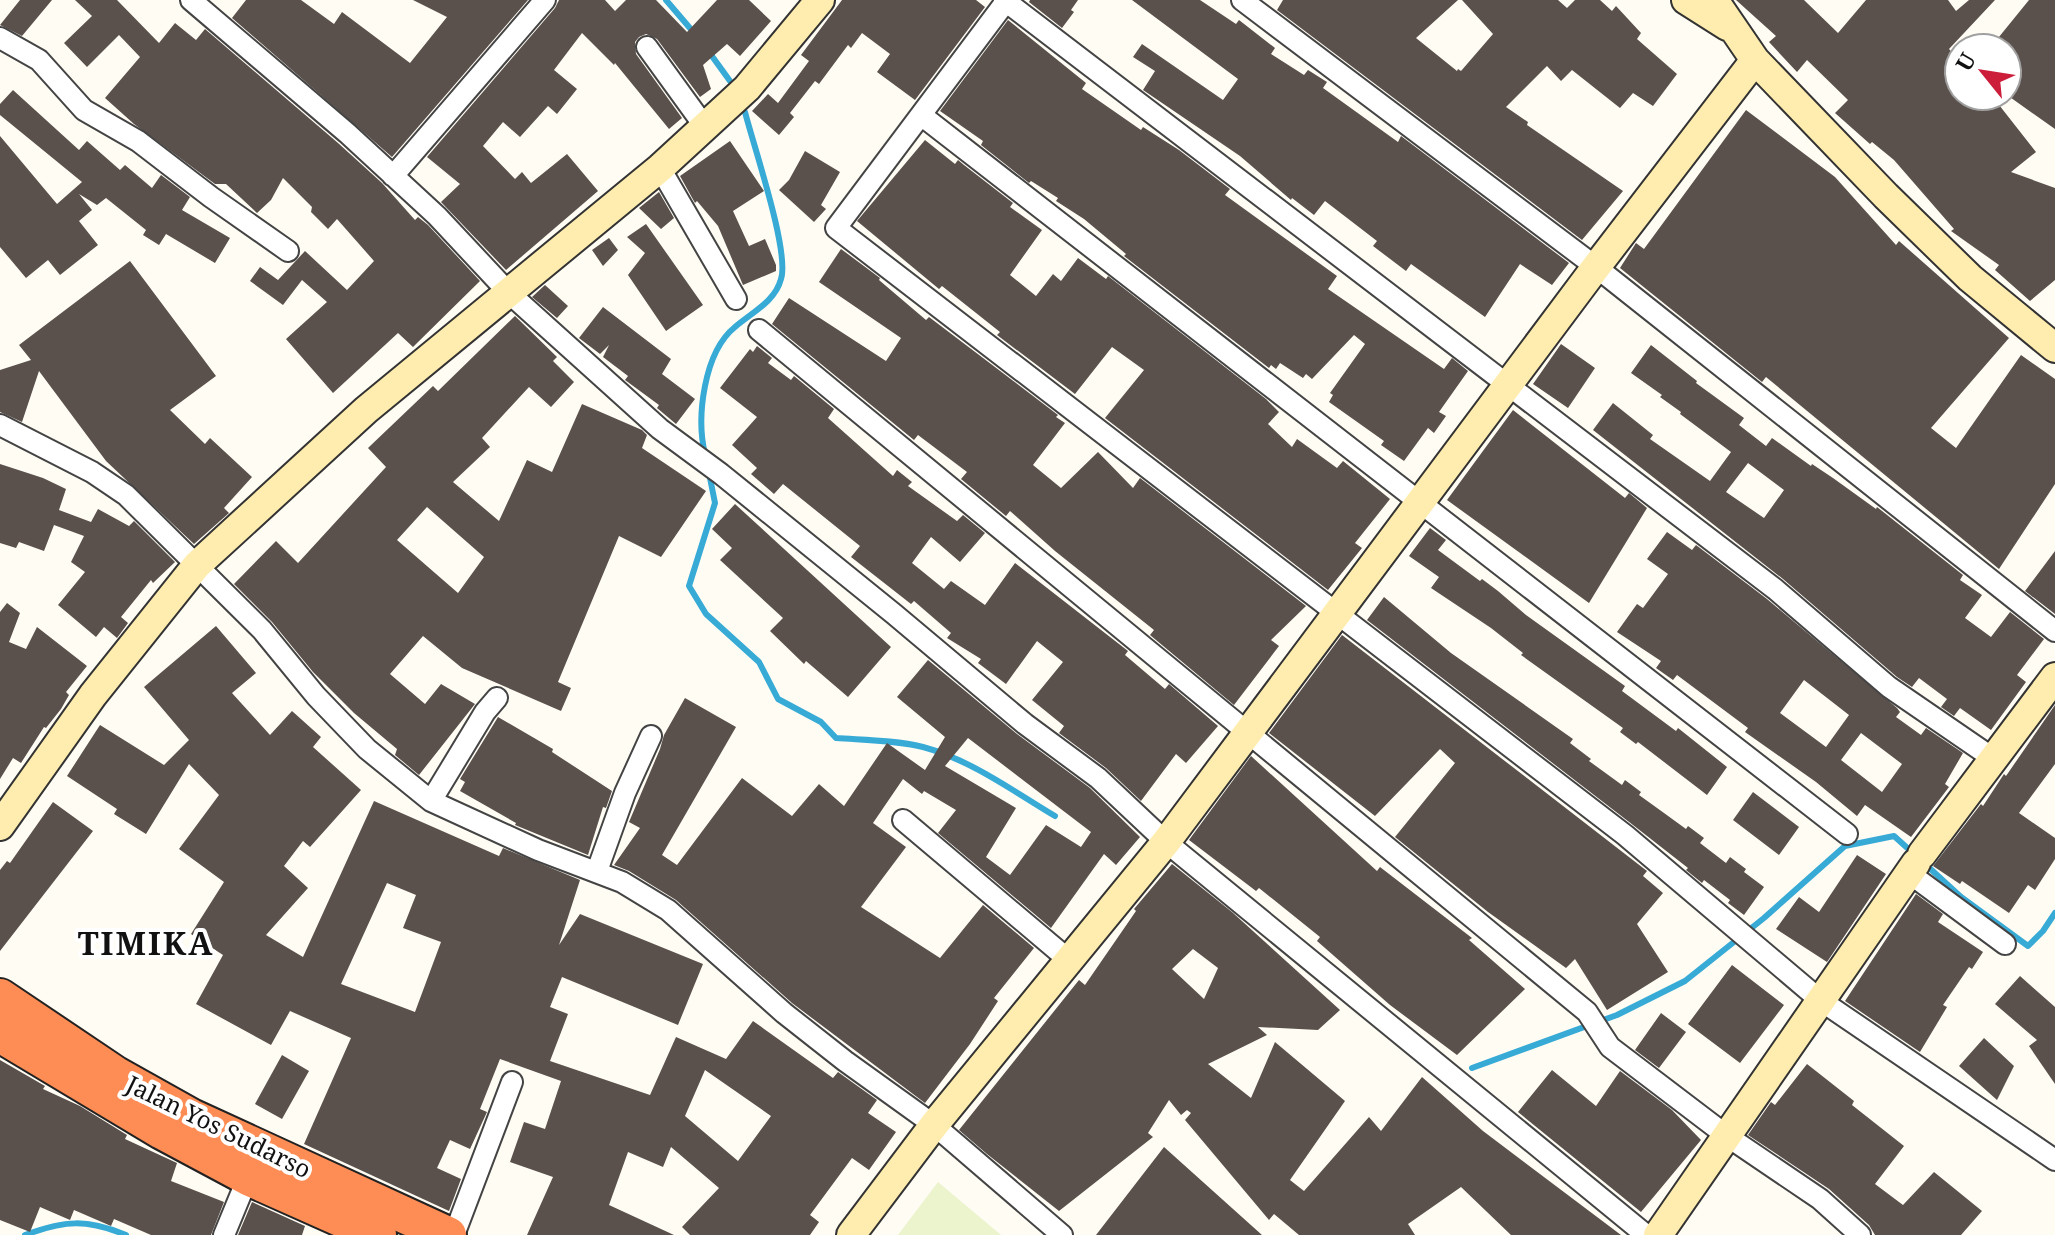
<svg xmlns="http://www.w3.org/2000/svg" width="2055" height="1235" viewBox="0 0 2055 1235" font-family="'Noto Serif',serif">
  <style>
    .pitch { fill: #ebf4cc }
    .lines { fill: none; stroke-linecap: round; stroke-linejoin: round }
    .stream { stroke: #37aad6; stroke-width: 6 }
    .building { fill: #5a504c; fill-rule: evenodd }
    .street-casing { stroke: #444; stroke-width: 24 }
    .secondary-casing { stroke: #333; stroke-width: 32 }
    .highway-casing { stroke: #222; stroke-width: 40 }
    .street { stroke: #fff; stroke-width: 20 }
    .secondary { stroke: #ffedaf; stroke-width: 28 }
    .highway { stroke: #fd8d54; stroke-width: 36 }
    .labels { text-anchor: middle; dominant-baseline: central; stroke-width: 8; stroke-linejoin: round; paint-order: stroke }
    .street-label { font-size: 24px; fill: #111; stroke: #fff }
    .district-label { font-size: 32px; font-weight: bold; letter-spacing: 2px; fill: #111; stroke: #fff }
  </style>
  <rect width="100%" height="100%" fill="#fffcf4"/>
  <!-- pitch -->
  <path class="pitch" d="M938 1182 1001 1235H898Z"/>
  <g class="lines">
    <!-- stream -->
    <path class="stream" d="M666 0 695 34
      M709 52 730 81
      M705 454C696 417 704 352 735 327 751 313 775 302 781 279 790 252 753 144 745 112
      M709 473 715 503 689 586 706 614 759 662 778 699 821 722 836 738C864 740 895 740 923 747 971 760 1013 791 1055 816
      M1925 864 1961 897 2028 946 2043 931 2055 913
      M1472 1068 1617 1015 1685 981 1764 918 1845 846 1894 836 1914 854
      M25 1235C65 1220 87 1219 126 1235"/>
  </g>
  <!-- building -->
  <path class="building" d="M20 0H52L22 36 0 25Z
    M75 0H117L159 43 175 23 196 40 205 29 338 143 382 183 415 220 418 217 428 225 480 281 413 347 398 333 333 393 286 339 327 302 302 280 283 305 250 281 260 267 278 280 305 251 347 290 374 261 337 219 328 229 311 212 312 207 283 178 271 200 257 213 226 184H215L134 124 105 98 140 57 119 35 87 67 64 43 92 16Z
    M246 0H301L334 24 342 12 410 63 447 17 413 0H528L392 157 232 18Z
    M559 0H605L615 11 626 0H656L687 32 717 0H749L771 21 740 56 727 44 703 65 711 89 700 97 657 39 646 34 639 37 635 42 636 54 682 118 669 129 615 63 614 65 582 33 554 70 577 89 557 114 548 106 520 137 503 122 483 146 515 179 522 172 531 183 567 154 598 191 506 270 441 202 460 184 427 157 555 8Z
    M842 0H976L985 7 915 100 877 72 890 54 862 33 851 48 848 45 819 84 815 81 790 113 794 117 779 135 752 111 768 94 778 103 809 61 801 55Z
    M1030 0H1078L1071 10 1074 12 1062 28 1029 2Z
    M1132 0H1200L1236 24 1239 20 1275 48 1271 54 1304 75 1308 70 1327 82 1323 88 1398 142 1401 136 1569 263 1552 285 1520 264 1485 317 1411 264 1406 271 1373 246 1377 241 1325 201 1314 215 1292 198 1291 200 1240 156 1143 90 1155 71 1133 57 1142 44 1223 100 1238 79Z
    M1283 0H1458L1416 38 1457 71 1458 69 1461 71 1493 34 1462 0H1558L1567 8 1575 0H1600L1612 11 1616 6 1641 33 1637 39 1677 74 1653 106 1633 93 1620 108 1572 70 1561 81 1547 66 1506 107 1528 122 1527 125 1623 191 1582 240 1277 10Z
    M1736 0H1804L1838 33 1866 0H1948L1956 11 1969 0H1995L1949 49 1959 60V96H1992L2036 152 2011 172 2055 188V280L2030 301 1995 270 1999 265 1951 231 1954 229 1894 160 1872 142 1870 144 1835 113 1848 100 1807 60 1797 72 1769 42 1776 36Z
    M2029 0H2055V129L2007 95V48H1990Z
    M1008 20 1086 83 1082 89 1141 130 1143 127 1179 150 1230 189 1225 195 1337 276 1328 289 1444 369 1452 358 1468 371 1439 412 1446 416 1434 433 1428 428 1404 461 1381 445 1384 441 1329 402 1333 395 1330 393 1365 344 1354 335 1312 379 1306 374 1303 378 1280 363 1276 369 1271 365 1269 368 1124 256 1126 254 1084 219 1056 201 1058 198 1031 181 1029 183 981 145 983 141 940 111Z
    M13 90 79 150 87 141 120 170 125 165 152 188 161 175 190 197 182 210 230 238 215 263 166 234 159 245 143 235 146 230 106 198 97 205 79 194 92 210 79 221 98 245 60 275 48 260 26 278 0 247V136L57 204 82 182 0 115V104Z
    M1746 110 1835 177 1896 245 1899 241 2009 338 1931 428 1956 448 2021 355 2055 379V484L1999 569 1766 377 1762 382 1620 268 1636 243 1644 249Z
    M925 140 955 164 958 160 964 165 1013 203 1010 207 1042 230 1010 275 1036 296 1053 274 1061 281 1078 258 1106 279 1108 276 1266 399 1279 412 1268 424 1292 447 1297 439 1337 468 1343 461 1390 499 1355 543 1362 548 1328 590 1105 418 1144 370 1112 347 1075 394 997 335 1000 332 942 286 939 289 857 221Z
    M730 141 764 191 733 211 749 246 765 239 776 265V271L743 285 718 226 697 201 695 203 680 176Z
    M805 151 840 172 821 205 826 209 814 222 779 190 789 180Z
    M659 192 674 218 661 229 639 208Z
    M646 224 703 305 666 331 628 275 645 253 627 237Z
    M609 238 618 250 603 266 592 250Z
    M841 249 880 278 879 280 926 320 929 317 1058 415 1056 417 1065 423 1033 465 1061 488 1098 452 1133 488 1140 478 1306 606 1271 640 1279 646 1234 705 1150 635 1154 630 1055 551 1010 511 1006 516 961 479 967 472 918 435 914 440 772 324 789 298 886 361 901 338 819 282Z
    M130 261 216 376 170 410 205 444 210 438 252 477 224 508 229 513 194 544 106 461 39 371 22 422 0 412V370L31 360 19 345Z
    M545 285 568 306 557 318 532 297Z
    M603 307 671 359 662 374 695 399 676 424 657 408 659 405 625 380 628 376 603 357 609 345 600 354 579 338Z
    M515 316 557 357 553 361 574 382 551 407 529 387 482 438 490 447 453 482 499 521 527 460 552 472 582 404 642 430 647 435 642 448 706 491 661 557 619 536 558 682 571 688 561 711 462 668 423 636 390 674 425 704 441 684 475 704 419 775 395 755 398 746 397 749 354 713 313 672 272 622 234 584 276 541 298 563 386 467 368 448 433 386 438 391ZM427 507 484 557 458 593 397 540Z
    M1561 344 1595 368 1568 408 1533 384Z
    M1651 345 1697 381 1696 383 1744 418 1739 425 1766 446 1772 438 1811 466 1812 464 1833 478 1876 509 1877 507 1963 575 1960 580 1982 595 1965 618 1991 637 2010 612 2044 639 2017 675 2026 682 1991 730 1960 708 1954 716 1941 707 1947 699 1919 678 1912 687 1897 677 1783 579 1593 430 1613 403 1653 435 1650 439 1710 481 1731 452 1680 414 1681 412 1660 397 1662 395 1631 373ZM1748 463 1784 490 1764 518 1726 492Z
    M757 346 772 358 768 363 791 380 794 376 834 409 828 418 893 476 897 470 912 482 908 486 957 521 963 515 985 533 960 562 931 537 912 563 944 589 951 581 985 605 1015 563 1128 651 1125 655 1165 689 1169 684 1218 726 1186 763 1176 754 1141 801 1106 768 1059 733 1064 726 1032 700 1063 662 1037 641 1006 684 978 663 981 659 947 638 951 633 914 601 911 604 851 557 860 546 783 484 774 494 751 474 757 468 732 445 757 417 720 388 750 349 753 352Z
    M1513 410 1625 498 1629 493 1647 508 1589 603 1447 500Z
    M0 464 43 478 66 489 59 510 91 522 98 509 129 526 134 521 175 562 153 583 151 580 121 617 128 623 117 638 104 627 96 637 58 605 85 572 71 562 84 536 54 525 44 551 19 542 16 548 0 543Z
    M735 504 891 647 848 697 806 661 804 664 770 631 783 618 720 560 732 548 712 529Z
    M1430 528 1446 540 1438 550 1480 581 1482 579 1498 591 1526 615 1625 686 1622 691 1676 731 1678 728 1727 767 1707 795 1638 742 1636 744 1620 732 1623 728 1521 655 1523 653 1491 628 1431 588 1439 577 1409 556Z
    M1667 532 1692 550 1696 545 1767 599 1897 708 1900 712 1896 717 1921 735 1926 728 1963 753 1945 784 1949 787 1911 837 1865 805 1857 816 1816 782 1745 732 1748 728 1677 675 1673 680 1656 668 1661 661 1617 632 1637 604 1643 608 1668 574 1647 559ZM1804 680 1849 715 1826 747 1780 713ZM1861 733 1902 764 1882 792 1841 760Z
    M2055 551V614L2025 591Z
    M1384 597 1451 653 1573 739 1570 743 1591 759 1589 761 1622 785 1625 780 1641 792 1639 795 1664 813 1686 829 1688 826 1704 838 1700 843 1726 863 1730 857 1746 869 1744 872 1764 887 1744 915 1728 903 1730 900 1704 880 1702 883 1686 870 1688 868 1633 825 1367 620Z
    M7 603 20 613 9 642 26 649 37 627 87 666 66 692 69 695 61 709 46 728 44 727 21 763 13 758 0 779V612Z
    M216 626 256 673 232 693 270 735 292 711 321 737 313 747 361 790 310 847 303 841 284 866 308 888 266 935 303 957 374 801 499 856 503 848 580 880 559 945 580 914 703 964 678 1025 562 977 550 1007 568 1014 550 1061 650 1095 676 1037 726 1059 753 1021 833 1078 838 1072 877 1100 868 1113 896 1132 869 1170 852 1158 810 1215 819 1222 810 1235H690L682 1227 719 1188 671 1147 663 1167 628 1152 609 1205 674 1235H527L553 1177 510 1162 524 1122 545 1129 561 1081 500 1059 480 1109 487 1112 470 1149 450 1140 437 1168 461 1179 449 1211 304 1144 351 1038 290 1011 271 1045 196 1004 223 955 191 934 224 882 179 849 219 795 189 764 146 834 114 814 117 809 67 776 100 725 164 765 189 740 144 687ZM387 883 416 895 403 928 441 942 415 1012 341 984ZM705 1070 771 1116 738 1161 685 1116Z
    M1342 635 1647 871 1643 876 1663 893 1637 924 1668 972 1607 1010 1575 959 1566 968 1488 912 1395 837 1455 763 1440 749 1375 816 1269 733Z
    M928 660 1017 734 1090 788 1140 837 1116 865 1104 854 1051 928 938 833 956 810 924 791 922 794 903 779 873 823 906 847 861 907 940 958 983 905 1034 948 994 998 998 1001 970 1044 925 1103 792 1003 676 900 629 871 614 865 640 828 629 822 660 749 664 735 685 698 736 727 662 855 677 865 742 778 792 816 819 784 844 806 887 743 925 770 945 737 897 697ZM968 738 1091 832 1081 847 1046 825 1010 875 986 857 1016 808 945 766Z
    M2055 705V764L2019 813 2055 838V859L2035 890 2028 885 2009 913 1962 881 1960 884 1933 866 1981 804 1983 806 2004 774 2006 776Z
    M498 717 553 749 552 752 612 791 606 808 603 807 588 855 515 825 516 823 460 791 465 782 460 779Z
    M1251 756 1377 871 1380 867 1472 938 1469 940 1525 989 1457 1055 1390 1005 1317 941 1320 937 1259 888 1256 891 1189 840Z
    M1753 792 1799 827 1779 855 1733 820Z
    M53 802 93 831 0 951V870L7 861 10 863Z
    M1857 855 1886 874 1827 962 1776 929 1799 897 1819 912Z
    M1172 864 1232 912 1340 1010 1318 1030 1258 1027 1267 1035 1208 1064 1251 1098 1275 1042 1345 1101 1290 1180 1304 1191 1369 1117 1381 1131 1422 1077 1483 1131 1621 1235H1511L1461 1187 1408 1224 1415 1235H1299L1274 1214 1269 1220 1185 1120 1191 1113 1187 1110 1181 1115 1169 1100 1148 1133 1153 1137 1059 1211 987 1154 959 1130 1079 980 1085 985 1136 911 1134 909ZM1193 949 1218 968 1204 999 1172 969Z
    M1916 894 1943 914 1938 922 1983 952 1972 969 1969 967 1943 1005 1947 1007 1920 1052 1845 1001Z
    M1732 965 1784 1005 1740 1063 1688 1024Z
    M2020 976 2055 1007V1084L2029 1046 2037 1040 1995 1004Z
    M1661 1013 1686 1032 1659 1068 1635 1050Z
    M1984 1038 2014 1066 1997 1100 1959 1066Z
    M282 1055 309 1071 282 1119 255 1104Z
    M0 1060 45 1086 43 1089 80 1106 127 1135 125 1139 177 1163 171 1181 224 1202 211 1235H151L114 1219 111 1226 74 1210 70 1220 40 1207 30 1232 0 1220Z
    M1807 1064 1854 1101 1852 1105 1904 1146 1875 1184 1903 1205 1934 1172 1982 1211 1961 1235H1875L1869 1225 1829 1189 1748 1135 1771 1102 1775 1105Z
    M1552 1070 1596 1106 1620 1071 1672 1110 1701 1140 1641 1212 1518 1112Z
    M1164 1147 1262 1235H1096Z
    M252 1202 305 1226 302 1235H238Z"/>
  <g class="lines">
    <!-- street casing -->
    <g class="street-casing">
      <path id="street" d="M191 0 347 133 437 216 509 293 660 429 721 474 894 614 1025 724 1098 778 1166 842 1646 1235
        M1004 0 1775 589 1889 687 1994 759
        M1007 0 836 228 1625 835 1820 1000 2055 1160
        M1242 0 1596 267 2055 631
        M0 38 39 60 84 110 138 141 211 197 288 251
        M647 47 705 127
        M921 115 1847 834
        M660 168 736 299
        M393 176 545 0
        M759 330 1587 1012 1610 1047 1727 1136 1820 1199 1860 1235
        M0 425 92 472 126 495 262 630 316 696 367 749 431 801 538 850 622 882 668 910 784 1013 845 1061 934 1125 1062 1235
        M431 801 485 712 497 698
        M903 820 1070 961
        M597 871 625 793 651 736
        M1909 873 2005 944
        M224 1235 248 1177
        M454 1235 512 1082"/>
    </g>
    <!-- secondary casing -->
    <g class="secondary-casing">
      <path id="secondary" d="M1686 0 1727 26
        M1714 0 1755 60 1886 196 1970 278 2055 348
        M0 826 93 695 197 565 366 410 660 168 747 88 820 0
        M1922 854 2055 677
        M851 1235 934 1125 1166 842 1596 267 1755 60
        M1658 1235 1916 863"/>
    </g>
    <!-- highway casing -->
    <g class="highway-casing">
      <path id="highway" d="M0 997 116 1075 191 1117 448 1235
        M0 1034 162 1131 248 1177 378 1235"/>
    </g>
    <!-- street -->
    <use href="#street" class="street"/>
    <!-- secondary -->
    <use href="#secondary" class="secondary"/>
    <!-- highway -->
    <use href="#highway" class="highway"/>
  </g>
  <g class="labels">
    <!-- street labels -->
    <g class="street-label">
      <text transform="translate(219 1126) rotate(26)">Jalan Yos Sudarso</text>
    </g>
    <!-- district labels -->
    <g class="district-label">
      <text x="146" y="942">TIMIKA</text>
    </g>
  </g>
  <!-- north arrow -->
  <g transform="translate(1983 72) rotate(300)"><circle r="38" fill="#ffffff" stroke="#a0a0a0" stroke-width="2"/>
  <path d="M0-6L14 30L0 20L-14 30Z" fill="#cc1e3b"/>
  <text y="-12" font-size="22" font-weight="bold" text-anchor="middle" fill="#111111">U</text>
  </g>
</svg>
